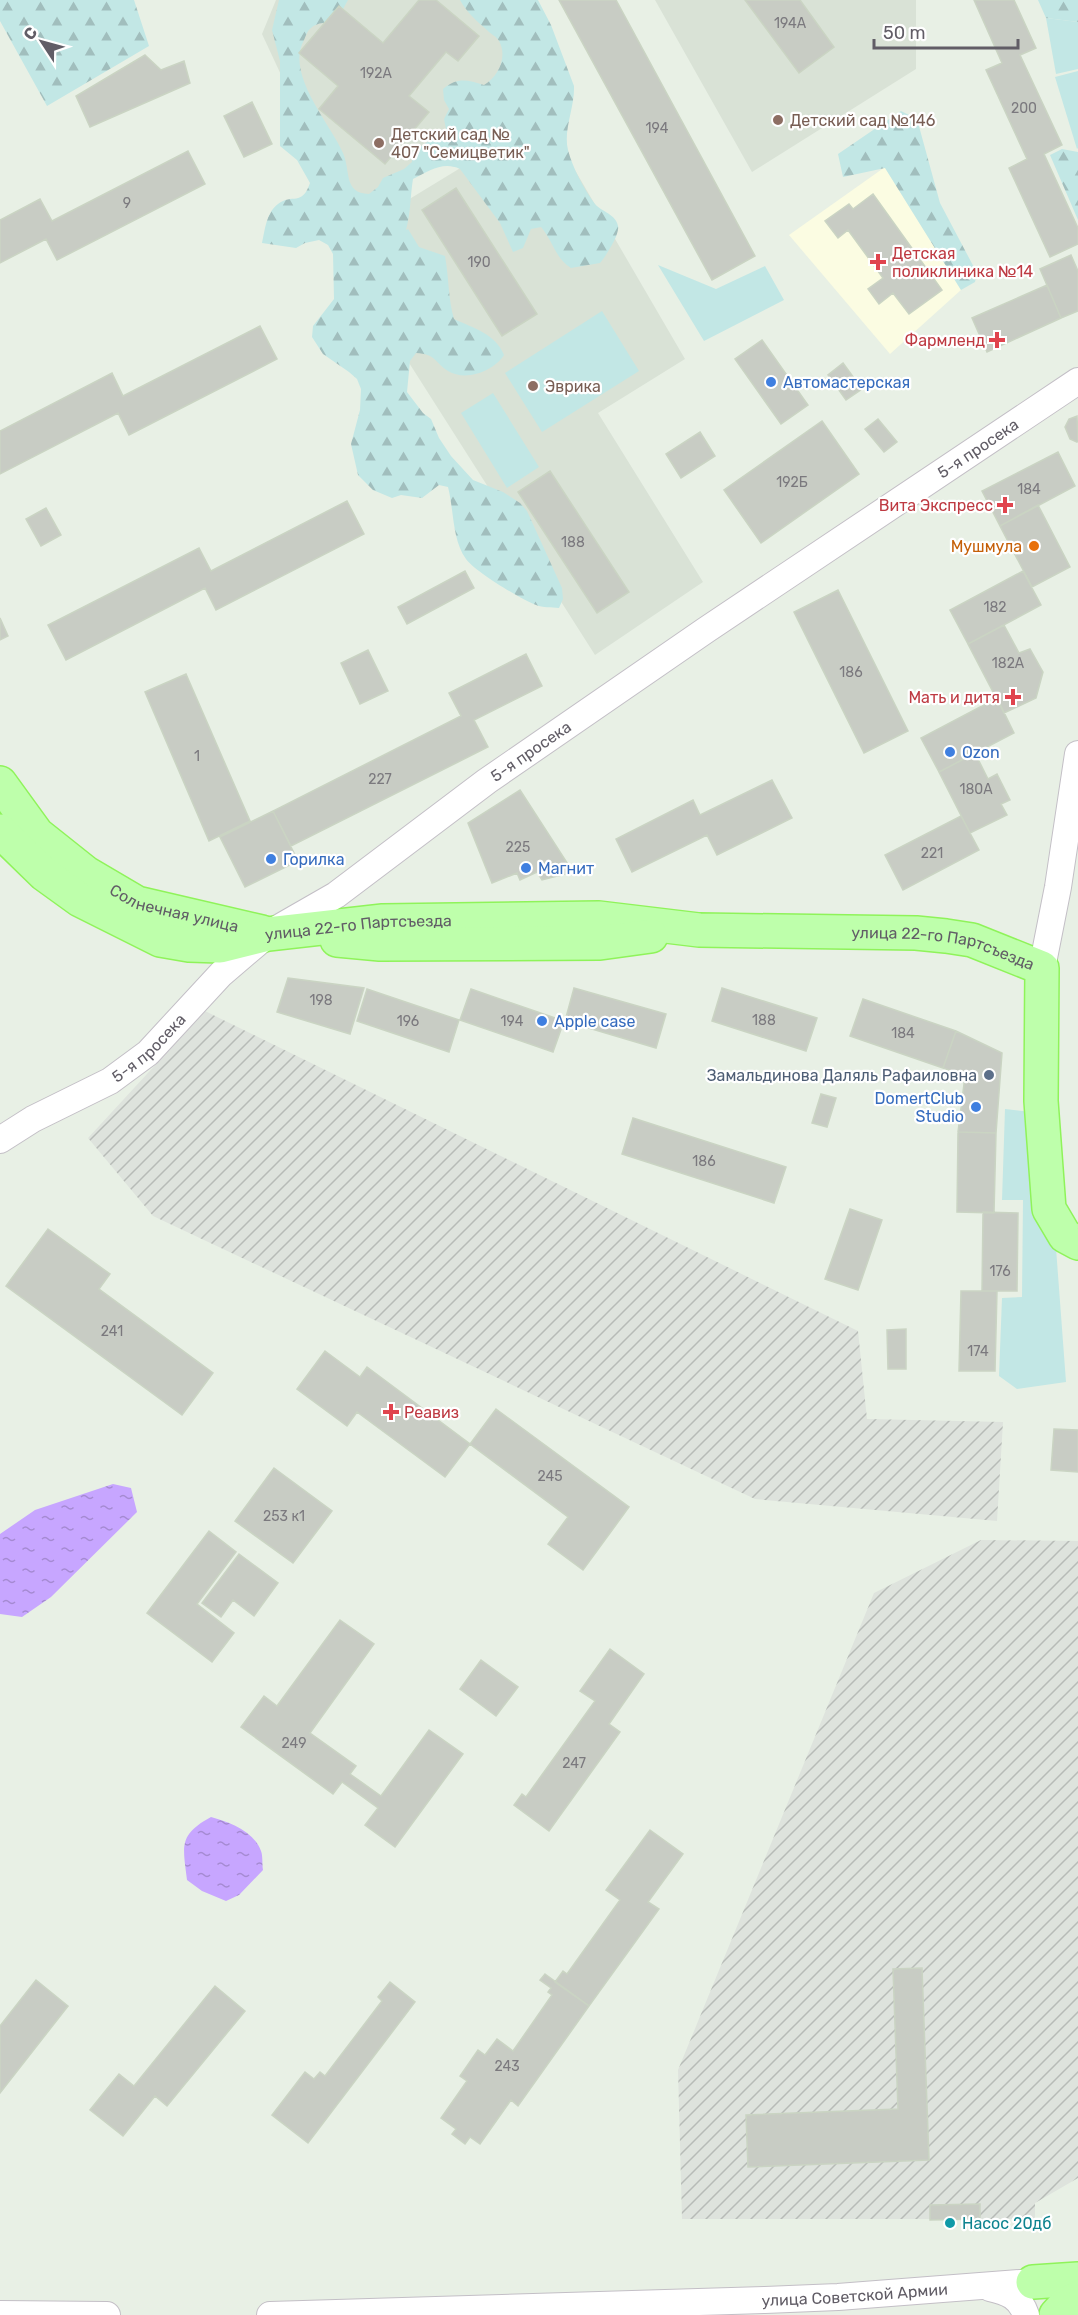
<svg xmlns="http://www.w3.org/2000/svg" width="1078" height="2315" viewBox="0 0 1078 2315" font-family="Rubik,sans-serif">
  <style>
    .industrial { fill: url(#industrial-furrows) }
    .education { fill: #d9e2d6 }
    .medical { fill: #fbfce2 }
    .grass { fill: #c2e7e5 }
    .forest { fill: url(#forest-firs) }
    .water { fill: url(#water-ripples) }
    .building { fill: #c8ccc4; stroke: #cad4c3; stroke-width: 1.5 }
    .lines { fill: none; stroke-linecap: round; stroke-linejoin: round }
    .minor-casing { stroke: #c3bfc6; stroke-width: 28 }
    .major-casing { stroke: #8ff35a; stroke-width: 36 }
    .minor { stroke: #fff; stroke-width: 26 }
    .major { stroke: #beffab; stroke-width: 33 }
    .education-dot { fill: #8d6e63; stroke: #fff; stroke-width: 2 }
    .health-dot { fill: #e0444e; stroke: #fff; stroke-width: 2 }
    .shop-dot { fill: #3f7fe0; stroke: #fff; stroke-width: 2 }
    .food-dot { fill: #e8710a; stroke: #fff; stroke-width: 2 }
    .service-dot { fill: #5c6f8a; stroke: #fff; stroke-width: 2 }
    .culture-dot { fill: #0f9aa8; stroke: #fff; stroke-width: 2 }
    .labels { text-anchor: middle; dominant-baseline: central; stroke-width: 4.5; stroke-linejoin: round; paint-order: stroke }
    .number-label { font-size: 14px; fill: #7b797e }
    .education-label { font-size: 16px; fill: #785e54; stroke: #fff; text-anchor: start }
    .health-label { font-size: 16px; fill: #be3a42; stroke: #fff; text-anchor: end }
    .shop-label { font-size: 16px; fill: #366cbe; stroke: #fff; text-anchor: start }
    .street-label { font-size: 16px; fill: #615d66; stroke: #fff }
    .food-label { font-size: 16px; fill: #c56008; stroke: #fff; text-anchor: end }
    .service-label { font-size: 16px; fill: #4e5e75; stroke: #fff; text-anchor: end }
    .culture-label { font-size: 16px; fill: #0d838f; stroke: #fff; text-anchor: start }
  </style>
  <defs>
    <pattern id="industrial-furrows" width="10" height="10" patternUnits="userSpaceOnUse" patternTransform="scale(1.5)"><rect width="10" height="10" fill="#dee3dd"/><path d="M-1 1l2-2M0 10L10 0M9 11l2-2" fill="none" stroke="#b7bbb7"/></pattern>
    <pattern id="forest-firs" width="22" height="20" patternUnits="userSpaceOnUse" patternTransform="scale(1.5)"><rect width="22" height="20" fill="#c2e7e5"/><path d="M5 1l3.5 6h-7zM16 11l3.5 6h-7z" fill="#a1bebd"/></pattern>
    <pattern id="water-ripples" width="26" height="14" patternUnits="userSpaceOnUse" patternTransform="scale(1.5)"><rect width="26" height="14" fill="#c7a6ff"/><path d="M2 4q2-2 4 0t4 0M15 11q2-2 4 0t4 0" fill="none" stroke="#a58ad2"/></pattern>
  </defs>
  <rect width="100%" height="100%" fill="#e8f0e5"/>
  <!-- industrial -->
  <path class="industrial" d="M205 1011 858 1331 867 1419 1003 1422 997 1521 755 1499 153 1216 88 1138Z
    M981 1540 1078 1541V2178L1035 2203V2219H682L678 2070 874 1593Z"/>
  <!-- education -->
  <path class="education" d="M276 0H498L546 74 345 212 262 34Z
    M655 0H916V69L752 172Z
    M544 117 685 359 598 413 703 582 595 655 334 245Z"/>
  <!-- medical -->
  <path class="medical" d="M885 167 961 290 890 354 789 235Z"/>
  <!-- grass -->
  <path class="grass" d="M1046 18 1078 22V69L1056 74Z
    M1078 71V148L1077 149 1055 77Z
    M658 265 716 289 765 266 784 300 704 341Z
    M602 311 639 371 542 432 505 373Z
    M493 393 539 467 507 488 461 413Z
    M1005 1109 1046 1114 1066 1382 1017 1389 999 1376 1002 1298 1022 1297 1023 1200H1002Z"/>
  <!-- forest -->
  <path class="forest" d="M0 0H134L149 46 47 106 0 21Z
    M279 0H348L337 20C328 23 317 22 311 28 307 31 306 36 304 40 285 74 330 123 343 153 351 171 343 193 369 194L378 187 383 178 404 169 412 162 413 152 446 129 444 119 449 109 444 100 443 89C458 77 467 80 484 85 498 77 508 57 499 41 497 37 491 34 488 31 478 22 467 13 460 0H538L551 25 574 86C575 107 563 130 568 150 573 169 584 189 595 204 602 212 616 214 618 226 620 234 606 256 600 263L571 268C555 258 553 241 541 227L531 229 523 248 513 252 500 223 460 169C443 161 429 171 413 179 410 198 411 211 406 230L408 229 419 247 445 256C449 278 448 298 454 319 473 328 496 334 504 355 494 371 466 382 448 371 434 362 436 354 416 353L410 361 407 392 423 413 431 419 439 438 451 456 473 480 503 492 520 503 527 511 562 588 563 599 559 608C551 607 543 608 536 605 522 600 474 571 466 559 452 540 454 510 448 487L439 485 422 498 401 495 392 498 373 490 358 475 351 444 360 410 361 389 357 379 349 372 323 354 312 337 313 326 334 299 333 254 328 245 319 240 305 243 296 248 262 243C265 230 266 213 278 204 292 193 302 207 310 183L297 160 280 146V61L272 30Z
    M1038 0H1078V22L1046 18Z
    M901 111 917 119 940 203 977 273 975 282 961 290 885 168 843 177 838 154Z
    M1062 149 1078 152V220L1050 155Z"/>
  <!-- water -->
  <path class="water" d="M113 1484 131 1488 137 1512 51 1597 22 1617 0 1614V1534L35 1510Z
    M211 1817C229 1822 254 1831 261 1851 263 1856 262 1864 263 1870L239 1895 226 1901 202 1891 187 1880C183 1846 178 1835 211 1817Z"/>
  <!-- building -->
  <path class="building" d="M419 0H436L479 36 458 61 446 52 409 96 429 112 385 164 319 109 338 86 299 53 339 6 383 43Z
    M559 0H616L755 256 712 280Z
    M745 0H800L834 47 799 73Z
    M974 0H1014L1036 48 1020 55 1062 145 1044 154 1078 228V244L1050 257 1009 168 1027 159 986 70 1002 63Z
    M145 55 161 70 184 61 190 83 90 127 76 96Z
    M252 102 272 144 244 157 224 116Z
    M188 151 205 184 57 260 46 239 0 263V220L40 199 52 221Z
    M456 188 537 314 502 336 422 210Z
    M873 194 942 290 909 314 893 293 879 304 868 289 883 278 848 230 838 238 825 221 849 204 853 209Z
    M1071 255 1078 271V311L1061 318 1040 269Z
    M1047 285 1061 318 987 352 972 318Z
    M260 326 277 359 129 435 118 413 0 474V431L112 373 123 396Z
    M762 340 808 405 781 424 735 359Z
    M843 363 862 389 846 400 828 375Z
    M1077 416 1078 441 1077 442 1070 439 1065 427 1069 419Z
    M878 419 897 442 884 452 865 429Z
    M822 421 859 474 761 543 724 490Z
    M700 432 715 456 681 478 666 454Z
    M1058 452 1075 486 1000 526 982 491Z
    M550 471 629 592 597 613 518 492Z
    M347 501 364 534 216 610 205 588 66 660 48 625 199 548 211 571Z
    M1038 505 1070 567 1032 587 1000 526Z
    M46 508 61 535 41 546 26 519Z
    M465 571 474 588 407 624 398 607Z
    M1023 571 1041 605 968 644 950 610Z
    M838 590 908 731 864 753 794 612Z
    M0 618 8 636 0 640Z
    M1004 625 1019 653 1030 649 1043 672 1036 698 1004 713 968 644Z
    M368 650 388 691 360 704 341 663Z
    M526 654 542 686 474 720 488 747 291 846 273 811 461 716 449 693Z
    M186 674 250 821 209 841 145 692Z
    M997 698 1014 733 939 772 921 738Z
    M975 753 988 779 997 774 1010 800 1001 804 1007 815 970 833 939 772Z
    M772 780 792 818 717 855 707 835 632 872 616 839 693 800 700 815Z
    M520 790 573 872 542 880 537 872 520 880 517 873 492 883 468 823Z
    M273 811 298 861 245 887 220 837Z
    M961 816 979 850 903 890 885 855Z
    M288 978 364 988 350 1034 277 1012Z
    M574 988 666 1014 656 1048 565 1021Z
    M722 988 817 1018 806 1051 712 1021Z
    M367 989 459 1020 449 1052 357 1021Z
    M471 989 564 1021 553 1052 460 1020Z
    M863 999 956 1031 943 1068 850 1036Z
    M956 1031 1002 1053 996 1133 958 1132 965 1076 943 1068Z
    M821 1094 836 1098 827 1127 812 1123Z
    M633 1118 786 1167 774 1203 622 1154Z
    M958 1132 996 1133 994 1213 957 1212Z
    M850 1209 882 1220 858 1290 825 1279Z
    M983 1212 1018 1213 1017 1291H982Z
    M48 1229 110 1274 99 1289 213 1373 182 1415 6 1286Z
    M961 1291H997L995 1371H959Z
    M906 1329V1369H888L887 1330Z
    M325 1351 360 1377 367 1367 470 1444 445 1477 357 1412 347 1426 297 1389Z
    M496 1409 629 1507 583 1570 548 1544 568 1517 470 1444Z
    M1054 1429 1078 1430V1472L1051 1470Z
    M274 1468 332 1511 293 1563 235 1521Z
    M209 1531 236 1552 197 1604 234 1633 212 1662 147 1613Z
    M239 1554 278 1583 254 1616 233 1600 221 1617 202 1603Z
    M340 1620 374 1644 310 1733 356 1766 350 1774 381 1796 429 1730 463 1754 395 1847 365 1825 378 1808 342 1782 333 1794 241 1727 264 1696 277 1706Z
    M610 1649 644 1674 609 1724 620 1732 549 1831 514 1805 522 1794 526 1797 595 1701 580 1691Z
    M481 1660 518 1687 496 1716 460 1689Z
    M650 1830 683 1854 648 1902 659 1909 589 2006 555 1982 563 1971 567 1974 620 1900 606 1890Z
    M922 1968 929 2160 748 2167 746 2115 898 2109 893 1969Z
    M545 1974 589 2006 518 2106 511 2100 480 2144 470 2137 465 2144 452 2134 456 2129 441 2118 467 2081 460 2076 478 2050 485 2055 497 2039 513 2051 552 1995 548 1992 551 1988 540 1980Z
    M36 1980 68 2006 0 2093V2026Z
    M390 1982 415 2002 308 2143 272 2115 305 2072 314 2079 320 2072 325 2076 382 2001 378 1997Z
    M215 1986 245 2011 167 2106 155 2096 123 2136 90 2110 119 2074 134 2086Z
    M980 2204V2219L930 2220V2205Z"/>
  <g class="lines">
    <!-- minor casing -->
    <g class="minor-casing">
      <g id="minor">
        <path d="M1042 968 1058 887 1078 754"/>
        <path id="s1" d="M0 1140 33 1119 110 1081 148 1053 221 974 268 934 336 895 487 781 706 630 1078 381"/>
        <path d="M990 2288C1008 2292 1020 2297 1026 2315"/>
        <path d="M0 2314 107 2315"/>
        <path id="s2" d="M270 2315 765 2300 838 2297 1033 2282"/>
      </g>
    </g>
    <!-- major casing -->
    <g class="major-casing">
      <g id="major">
        <path id="s3" d="M0 783 37 834 86 873 137 903 262 932"/>
        <path id="s4" d="M0 831 44 874 80 900 160 940 189 945 220 946 268 934 383 921 599 918 699 930 916 933 946 936 972 940 1042 968 1041 1101 1049 1209 1065 1236 1078 1243"/>
        <path d="M337 940 380 944 600 943 651 936"/>
        <path d="M1033 2282 1078 2279"/>
        <path d="M1056 2315 1067 2303 1078 2298"/>
      </g>
    </g>
    <!-- minor -->
    <use href="#minor" class="minor"/>
    <!-- major -->
    <use href="#major" class="major"/>
  </g>
  <!-- markers -->
  <g class="education-dot">
    <circle cx="778" cy="120" r="6"/>
    <circle cx="379" cy="143" r="6"/>
    <circle cx="533" cy="386" r="6"/>
  </g>
  <g class="health-dot">
    <path d="M875 253h6v6h6v6h-6v6h-6v-6h-6v-6h6z"/>
    <path d="M994 331h6v6h6v6h-6v6h-6v-6h-6v-6h6z"/>
    <path d="M1002 496h6v6h6v6h-6v6h-6v-6h-6v-6h6z"/>
    <path d="M1010 688h6v6h6v6h-6v6h-6v-6h-6v-6h6z"/>
    <path d="M388 1403h6v6h6v6h-6v6h-6v-6h-6v-6h6z"/>
  </g>
  <g class="shop-dot">
    <circle cx="771" cy="382" r="6"/>
    <circle cx="950" cy="752" r="6"/>
    <circle cx="271" cy="859" r="6"/>
    <circle cx="526" cy="868" r="6"/>
    <circle cx="542" cy="1021" r="6"/>
    <circle cx="976" cy="1107" r="6"/>
  </g>
  <circle class="food-dot" cx="1034" cy="546" r="6"/>
  <circle class="service-dot" cx="989" cy="1075" r="6"/>
  <circle class="culture-dot" cx="950" cy="2223" r="6"/>
  <g class="labels">
    <!-- number labels -->
    <g class="number-label">
      <text x="790" y="23">194А</text>
      <text x="376" y="73">192А</text>
      <text x="1024" y="108">200</text>
      <text x="657" y="128">194</text>
      <text x="127" y="203">9</text>
      <text x="479" y="262">190</text>
      <text x="792" y="482">192Б</text>
      <text x="1029" y="489">184</text>
      <text x="573" y="542">188</text>
      <text x="995" y="607">182</text>
      <text x="1008" y="663">182А</text>
      <text x="851" y="672">186</text>
      <text x="197" y="756">1</text>
      <text x="380" y="779">227</text>
      <text x="976" y="789">180А</text>
      <text x="518" y="847">225</text>
      <text x="932" y="853">221</text>
      <text x="321" y="1000">198</text>
      <text x="764" y="1020">188</text>
      <text x="408" y="1021">196</text>
      <text x="512" y="1021">194</text>
      <text x="903" y="1033">184</text>
      <text x="704" y="1161">186</text>
      <text x="1000" y="1271">176</text>
      <text x="112" y="1331">241</text>
      <text x="978" y="1351">174</text>
      <text x="550" y="1476">245</text>
      <text x="284" y="1516">253 к1</text>
      <text x="294" y="1743">249</text>
      <text x="574" y="1763">247</text>
      <text x="507" y="2066">243</text>
    </g>
    <!-- education labels -->
    <g class="education-label">
      <text x="790" y="120">Детский сад №146</text>
      <text x="391" y="134">Детский сад №<tspan x="391" dy="18">407 "Семицветик"</tspan></text>
      <text x="545" y="386">Эврика</text>
    </g>
    <!-- health labels -->
    <g class="health-label">
      <text x="892" y="253" text-anchor="start">Детская<tspan x="892" dy="18">поликлиника №14</tspan></text>
      <text x="985" y="340">Фармленд</text>
      <text x="993" y="505">Вита Экспресс</text>
      <text x="1000" y="697">Мать и дитя</text>
      <text x="404" y="1412" text-anchor="start">Реавиз</text>
    </g>
    <!-- shop labels -->
    <g class="shop-label">
      <text x="783" y="382">Автомастерская</text>
      <text x="962" y="752">Ozon</text>
      <text x="283" y="859">Горилка</text>
      <text x="538" y="868">Магнит</text>
      <text x="554" y="1021">Apple case</text>
      <text x="964" y="1098" text-anchor="end">DomertClub<tspan x="964" dy="18">Studio</tspan></text>
    </g>
    <!-- street labels -->
    <g class="street-label">
      <text stroke="none"><textPath href="#s1" startOffset="1202">5-я просека</textPath></text>
      <text stroke="none"><textPath href="#s1" startOffset="662">5-я просека</textPath></text>
      <text stroke="none"><textPath href="#s3" startOffset="222">Солнечная улица</textPath></text>
      <text stroke="none"><textPath href="#s4" startOffset="396">улица 22-го Партсъезда</textPath></text>
      <text stroke="none"><textPath href="#s4" startOffset="984">улица 22-го Партсъезда</textPath></text>
      <text stroke="none"><textPath href="#s1" startOffset="176">5-я просека</textPath></text>
      <text stroke="none"><textPath href="#s2" startOffset="585">улица Советской Армии</textPath></text>
    </g>
    <!-- food labels -->
    <g class="food-label">
      <text x="1022" y="546">Мушмула</text>
    </g>
    <!-- service labels -->
    <g class="service-label">
      <text x="977" y="1075">Замальдинова Даляль Рафаиловна</text>
    </g>
    <!-- culture labels -->
    <g class="culture-label">
      <text x="962" y="2223">Насос 20дб</text>
    </g>
  </g>
  <!-- north arrow -->
  <g transform="translate(42 42) rotate(306)" stroke="#ffffff" stroke-width="4.5" paint-order="stroke">
  <path d="M0-4.5L10 22L0 15L-10 22Z" fill="#615d66"/>
  <text y="-9" font-size="16" font-weight="bold" text-anchor="middle" fill="#615d66">С</text>
  </g>
  <!-- scale -->
  <path d="M874 39v9h144v-9" fill="none" stroke="#615d66" stroke-width="3"/>
  <text x="883" y="39" font-size="18" fill="#615d66" stroke="#ffffff" stroke-width="4.5" paint-order="stroke">50 m</text>
</svg>
